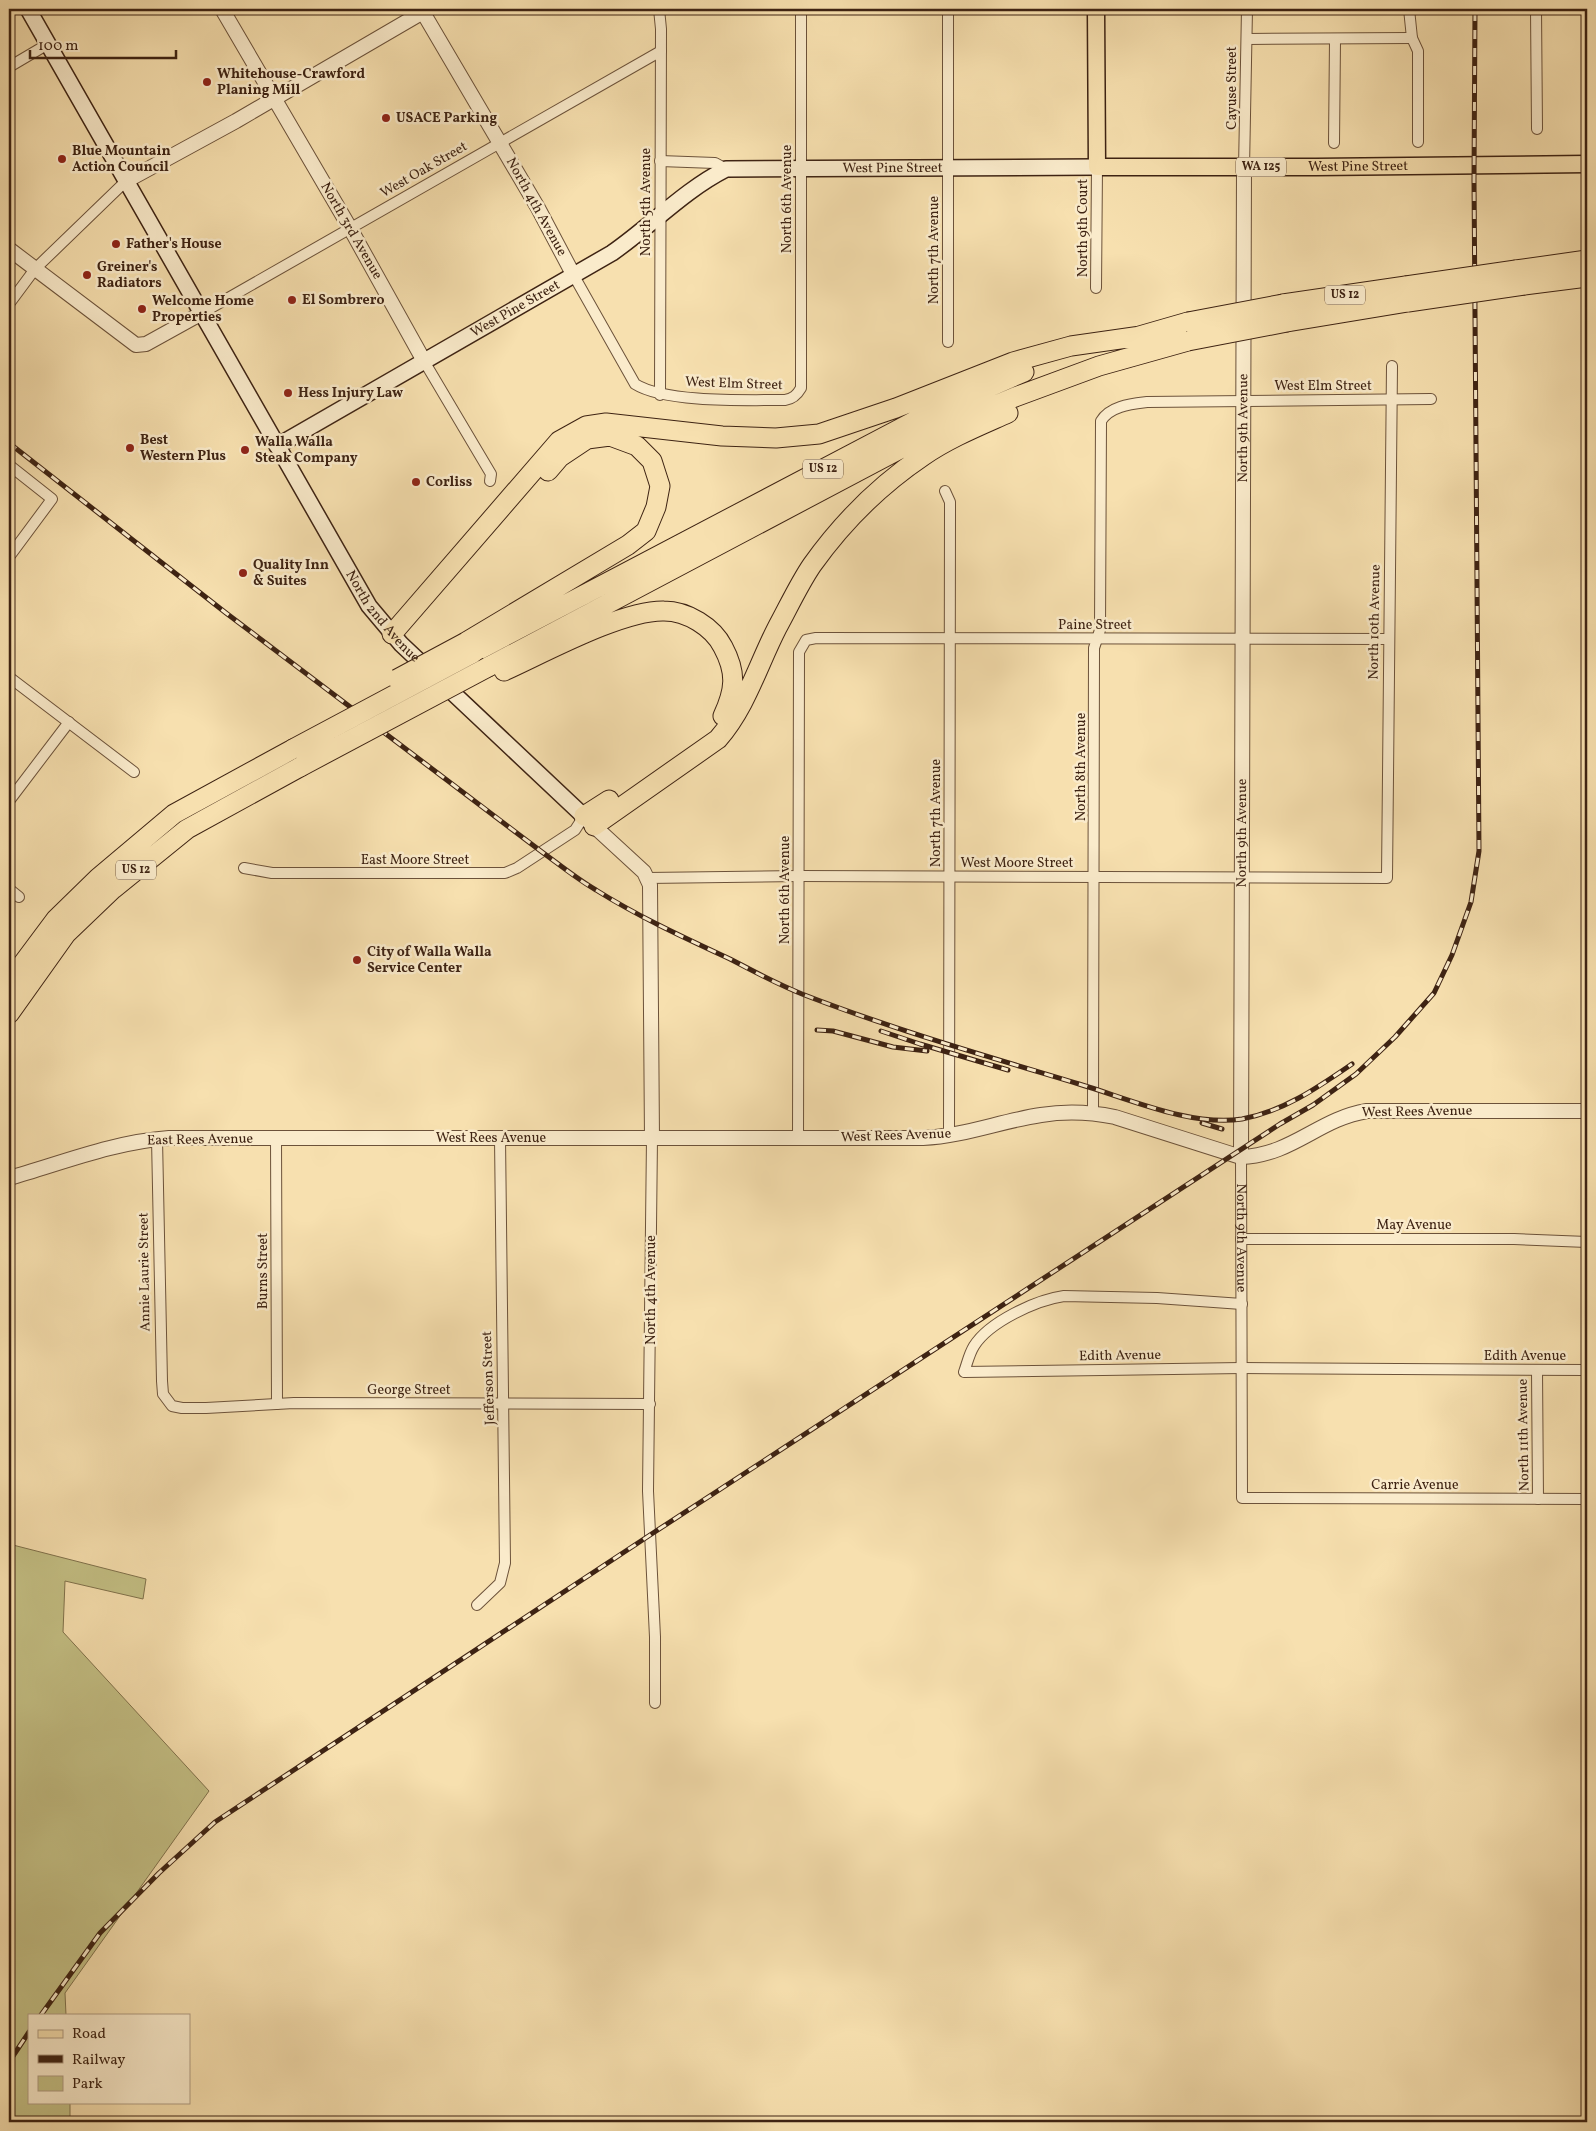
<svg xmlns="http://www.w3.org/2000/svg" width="1596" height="2131" viewBox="0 0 1596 2131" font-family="Vollkorn,serif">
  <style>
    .green { fill: #c4c085; stroke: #81724c }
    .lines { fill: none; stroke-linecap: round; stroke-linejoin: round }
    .minor-casing { stroke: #6c523a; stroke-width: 12 }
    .tertiary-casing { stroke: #6c523a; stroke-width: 16 }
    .secondary-casing { stroke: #3e2313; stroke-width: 18 }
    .primary-casing { stroke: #3e2313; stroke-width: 19 }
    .motorway-casing { stroke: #3e2313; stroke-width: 21 }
    .minor { stroke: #faebcb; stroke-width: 10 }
    .tertiary { stroke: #faebcb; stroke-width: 14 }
    .secondary { stroke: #faebcb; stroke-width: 15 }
    .primary { stroke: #f7e0af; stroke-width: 16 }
    .motorway { stroke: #f7e0af; stroke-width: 19 }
    .rail-casing { stroke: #3e2313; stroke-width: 5 }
    .rail { stroke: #faebcb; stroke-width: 3; stroke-dasharray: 9; stroke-linecap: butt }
    .motorway-bridge-casing { stroke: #3e2313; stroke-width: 21; stroke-linecap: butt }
    .motorway-bridge { stroke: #f7e0af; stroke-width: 19 }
    .poi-dot { fill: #8f2418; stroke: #faebcb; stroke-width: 2 }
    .labels { text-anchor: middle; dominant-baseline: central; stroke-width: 5; stroke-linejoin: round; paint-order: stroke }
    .shield { fill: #faebcb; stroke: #765f4a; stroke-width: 1 }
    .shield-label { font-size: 12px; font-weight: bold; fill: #3e2313 }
    .poi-label { font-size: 14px; font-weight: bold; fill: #3e2313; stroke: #faebcb; text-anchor: start }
    .street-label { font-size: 14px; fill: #3e2313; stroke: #faebcb }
  </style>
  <rect width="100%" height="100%" fill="#f7e0af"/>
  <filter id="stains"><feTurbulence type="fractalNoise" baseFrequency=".004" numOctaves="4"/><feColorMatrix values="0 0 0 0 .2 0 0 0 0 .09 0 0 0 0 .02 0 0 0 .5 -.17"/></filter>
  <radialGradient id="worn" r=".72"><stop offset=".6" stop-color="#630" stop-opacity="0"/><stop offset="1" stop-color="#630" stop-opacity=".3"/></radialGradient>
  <!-- green -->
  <path class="green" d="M9 1544 146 1579 143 1599 65 1581 63 1632 209 1791 65 1993 66 2015H29V2102H70V2122H9Z"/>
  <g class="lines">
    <!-- minor casing -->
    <g class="minor-casing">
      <g id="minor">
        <path d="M659 9 661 29 660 395"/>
        <path d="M948 9V342"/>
        <path d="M1409 9 1412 38 1418 51V142"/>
        <path d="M1536 9 1537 129"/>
        <path d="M1247 39 1412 38"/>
        <path d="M9 67 48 44"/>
        <path d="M1334 143 1335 40"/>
        <path d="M660 161 715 163 726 169"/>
        <path d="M1244 168 1247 9"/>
        <path d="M574 276 635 384C665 403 747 400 785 400 793 399 797 395 801 388V9"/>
        <path d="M1096 288 1097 167"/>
        <path d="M9 304 35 269 126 181"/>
        <path d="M202 313 661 51"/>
        <path d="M424 361 491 474 490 481"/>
        <path d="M9 465 52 499 9 557"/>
        <path d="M945 491 950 502V511L949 1136"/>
        <path d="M9 677 134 772"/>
        <path d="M9 801 69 722"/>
        <path d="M244 868 272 873H505L517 868 575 830 584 816"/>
        <path d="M647 878 799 876 1387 878 1392 366"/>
        <path d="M9 889 19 897"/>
        <path d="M1093 1113 1094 648 1100 630 1101 421C1110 406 1131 404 1147 402L1431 399"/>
        <path d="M276 1138 277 1404"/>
        <path d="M652 1138 648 1491 655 1637V1703"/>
        <path d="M798 1138 799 652 806 640 816 638 1389 639"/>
        <path d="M157 1139 162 1381 163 1394 172 1406 182 1408H206L294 1403 650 1404"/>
        <path id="s1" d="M1241 1157 1242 1498 1587 1499"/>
        <path d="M1241 1239H1514L1587 1242"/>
        <path d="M1242 1304 1157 1298 1064 1296C1036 1300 989 1322 974 1346 969 1354 967 1364 964 1372L1242 1368 1587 1370"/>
        <path d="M1537 1370 1538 1499"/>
        <path d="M477 1605 500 1583 505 1563 500 1138"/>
      </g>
    </g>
    <!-- tertiary casing -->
    <g class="tertiary-casing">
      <g id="tertiary">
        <path d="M222 9 350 228 424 361"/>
        <path d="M421 9 538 208 574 276"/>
        <path d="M126 181 236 121 423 12"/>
        <path d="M9 249 136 345 146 344 202 313"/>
        <path d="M594 826 644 872 650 885 652 1138"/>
        <path id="s2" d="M1241 1157 1244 168"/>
        <path d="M9 1178C62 1163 113 1142 169 1138H923C964 1136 1001 1121 1041 1115 1066 1111 1090 1112 1115 1117L1241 1157C1293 1155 1318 1119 1367 1111H1587"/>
      </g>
    </g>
    <!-- secondary casing -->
    <g class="secondary-casing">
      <g id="secondary">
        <path id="s3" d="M28 9 369 606 401 644 591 823"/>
        <path id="s4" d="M277 446 612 253C651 226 683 191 726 169L1097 167"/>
      </g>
    </g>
    <!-- primary casing -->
    <g class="primary-casing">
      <g id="primary">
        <path id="s5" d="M1096 9 1097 167H1316L1587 164"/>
      </g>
    </g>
    <!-- motorway casing -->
    <g class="motorway-casing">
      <path id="motorway" d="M1516 270 1587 260
        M1524 285 1587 277
        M1283 304 1406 286
        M1287 322 1408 302
        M1129 339 1188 322
        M392 634 559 441 586 426 606 423 722 436 776 438 819 434 896 408 1013 362 1071 346 1141 336
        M466 642 628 545 646 531 656 507 660 486 652 461 637 446 610 436 587 439 560 457 548 471
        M473 653 928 414 1024 372
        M488 667 934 431 1015 397 1099 366 1188 341
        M504 671C544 653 622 610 664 611 687 611 713 627 723 647 737 673 735 690 723 716
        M584 816 609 800
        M594 826 718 739C746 707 758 665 777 628 788 608 799 584 812 565 842 523 880 485 923 456 949 438 979 426 1008 413
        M9 982 56 919 98 878 174 814 293 749
        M9 1014 66 934 113 889 187 829 300 767"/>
    </g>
    <!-- minor -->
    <use href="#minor" class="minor"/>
    <!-- tertiary -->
    <use href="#tertiary" class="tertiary"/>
    <!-- secondary -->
    <use href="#secondary" class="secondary"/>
    <!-- primary -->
    <use href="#primary" class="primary"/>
    <!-- motorway -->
    <use href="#motorway" class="motorway"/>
    <!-- rail casing -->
    <g class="rail-casing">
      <path id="rail" d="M9 443 226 613 542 852C560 865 577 879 596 890 639 917 685 938 730 959 753 971 777 984 802 994 892 1029 986 1056 1079 1084 1127 1098 1191 1127 1242 1119 1284 1111 1317 1088 1352 1064
        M817 1030 833 1031 893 1047 927 1051
        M881 1031 920 1044 1008 1070
        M1202 1123 1222 1129
        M41 2015 100 1933 159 1873 215 1822 650 1535 1280 1124 1313 1105 1356 1074 1395 1037 1434 993 1452 955 1471 902 1479 851 1474 180 1475 9
        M9 2062 29 2032"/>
    </g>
    <!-- rail -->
    <use href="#rail" class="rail"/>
    <!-- motorway-bridge casing -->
    <g class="motorway-bridge-casing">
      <path id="motorway-bridge" d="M1406 286 1516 270
        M1408 302 1524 285
        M1188 322 1283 304
        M1188 341 1287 322
        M397 679 466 642
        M293 749 473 653
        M300 767 488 667"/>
    </g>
    <!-- motorway-bridge -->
    <use href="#motorway-bridge" class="motorway-bridge"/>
  </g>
  <!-- markers -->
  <g class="poi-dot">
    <circle cx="207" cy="82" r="5"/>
    <circle cx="386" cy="118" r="5"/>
    <circle cx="62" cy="159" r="5"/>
    <circle cx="116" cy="244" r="5"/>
    <circle cx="87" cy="275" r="5"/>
    <circle cx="292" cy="300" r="5"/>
    <circle cx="142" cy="309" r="5"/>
    <circle cx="288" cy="393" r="5"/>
    <circle cx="130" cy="448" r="5"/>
    <circle cx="245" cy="450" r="5"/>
    <circle cx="416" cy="482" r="5"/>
    <circle cx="243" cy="573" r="5"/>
    <circle cx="357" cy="960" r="5"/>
  </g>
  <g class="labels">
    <!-- shield labels -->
    <g class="shield">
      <rect x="1236" y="157.5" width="50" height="19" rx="4"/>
      <rect x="1325" y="285.5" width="40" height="19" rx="4"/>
      <rect x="803" y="459.5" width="40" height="19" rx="4"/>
      <rect x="116" y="860.5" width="40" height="19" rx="4"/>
    </g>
    <g class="shield-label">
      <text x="1261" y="167">WA 125</text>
      <text x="1345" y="295">US 12</text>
      <text x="823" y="469">US 12</text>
      <text x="136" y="870">US 12</text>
    </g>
    <!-- poi labels -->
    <g class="poi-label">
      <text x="217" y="74">Whitehouse-Crawford<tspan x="217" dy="16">Planing Mill</tspan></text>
      <text x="396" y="118">USACE Parking</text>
      <text x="72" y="151">Blue Mountain<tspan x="72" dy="16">Action Council</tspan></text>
      <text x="126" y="244">Father's House</text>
      <text x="97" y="267">Greiner's<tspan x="97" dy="16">Radiators</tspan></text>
      <text x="302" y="300">El Sombrero</text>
      <text x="152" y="301">Welcome Home<tspan x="152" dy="16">Properties</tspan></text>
      <text x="298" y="393">Hess Injury Law</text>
      <text x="140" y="440">Best<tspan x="140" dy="16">Western Plus</tspan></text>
      <text x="255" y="442">Walla Walla<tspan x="255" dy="16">Steak Company</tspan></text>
      <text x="426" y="482">Corliss</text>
      <text x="253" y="565">Quality Inn<tspan x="253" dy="16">&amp; Suites</tspan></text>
      <text x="367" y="952">City of Walla Walla<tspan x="367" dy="16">Service Center</tspan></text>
    </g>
    <!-- street labels -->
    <g class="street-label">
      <text transform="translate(1232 88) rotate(-90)">Cayuse Street</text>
      <text stroke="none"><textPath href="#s5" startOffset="419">West Pine Street</textPath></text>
      <text stroke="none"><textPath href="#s4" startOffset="695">West Pine Street</textPath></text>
      <text transform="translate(424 170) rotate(-30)">West Oak Street</text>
      <text transform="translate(787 199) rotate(-90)">North 6th Avenue</text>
      <text transform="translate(646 202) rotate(-90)">North 5th Avenue</text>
      <text transform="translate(536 207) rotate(61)">North 4th Avenue</text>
      <text transform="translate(1083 228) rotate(-90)">North 9th Court</text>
      <text transform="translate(351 231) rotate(60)">North 3rd Avenue</text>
      <text transform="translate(934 250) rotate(-90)">North 7th Avenue</text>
      <text stroke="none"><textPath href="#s4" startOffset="275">West Pine Street</textPath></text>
      <text transform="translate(734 384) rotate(2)">West Elm Street</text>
      <text x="1323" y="386">West Elm Street</text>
      <text stroke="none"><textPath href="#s2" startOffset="729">North 9th Avenue</textPath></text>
      <text stroke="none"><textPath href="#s3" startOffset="704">North 2nd Avenue</textPath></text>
      <text transform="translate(1375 622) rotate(-89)">North 10th Avenue</text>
      <text x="1095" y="625">Paine Street</text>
      <text transform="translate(1081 767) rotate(-90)">North 8th Avenue</text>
      <text transform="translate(936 813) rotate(-90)">North 7th Avenue</text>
      <text stroke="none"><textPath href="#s2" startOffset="324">North 9th Avenue</textPath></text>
      <text x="415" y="860">East Moore Street</text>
      <text x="1017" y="863">West Moore Street</text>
      <text transform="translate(785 890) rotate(-90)">North 6th Avenue</text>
      <text transform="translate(1417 1112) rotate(-1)">West Rees Avenue</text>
      <text transform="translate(896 1136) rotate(-2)">West Rees Avenue</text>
      <text x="491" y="1138">West Rees Avenue</text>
      <text transform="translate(200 1140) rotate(-1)">East Rees Avenue</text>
      <text x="1414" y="1225">May Avenue</text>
      <text stroke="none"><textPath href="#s1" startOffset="81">North 9th Avenue</textPath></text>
      <text transform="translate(263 1271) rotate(-90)">Burns Street</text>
      <text transform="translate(145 1272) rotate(-91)">Annie Laurie Street</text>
      <text transform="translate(651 1290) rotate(-90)">North 4th Avenue</text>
      <text transform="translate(1120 1356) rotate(-1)">Edith Avenue</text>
      <text x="1525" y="1356">Edith Avenue</text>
      <text transform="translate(489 1378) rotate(-92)">Jefferson Street</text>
      <text x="409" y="1390">George Street</text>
      <text transform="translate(1524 1435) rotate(-91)">North 11th Avenue</text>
      <text x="1415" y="1485">Carrie Avenue</text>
    </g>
  </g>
  <!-- margin -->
  <rect width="1596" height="2131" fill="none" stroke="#f7e0af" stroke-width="30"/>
  <rect x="10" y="10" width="1576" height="2111" fill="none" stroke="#3e2313" stroke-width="2.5"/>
  <rect x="15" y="15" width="1566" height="2101" fill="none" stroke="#3e2313"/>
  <!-- legend -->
  <rect x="28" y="2014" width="162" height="90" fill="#faebcb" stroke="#af9b81"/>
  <rect x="38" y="2030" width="25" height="8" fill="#f7e0af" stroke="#af9b81"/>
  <text x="72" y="2038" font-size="15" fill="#3e2313">Road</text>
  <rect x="38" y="2055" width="25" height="8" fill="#3e2313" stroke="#af9b81"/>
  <text x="72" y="2064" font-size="15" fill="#3e2313">Railway</text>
  <rect x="38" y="2076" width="25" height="15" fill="#c4c085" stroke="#af9b81"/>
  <text x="72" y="2088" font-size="15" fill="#3e2313">Park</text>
  <!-- scale -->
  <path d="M30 50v8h146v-8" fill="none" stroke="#3e2313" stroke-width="2.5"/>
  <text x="38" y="50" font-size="15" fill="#3e2313" stroke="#faebcb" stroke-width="4" paint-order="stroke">100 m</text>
  <rect width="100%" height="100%" filter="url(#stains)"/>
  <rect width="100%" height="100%" fill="url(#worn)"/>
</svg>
